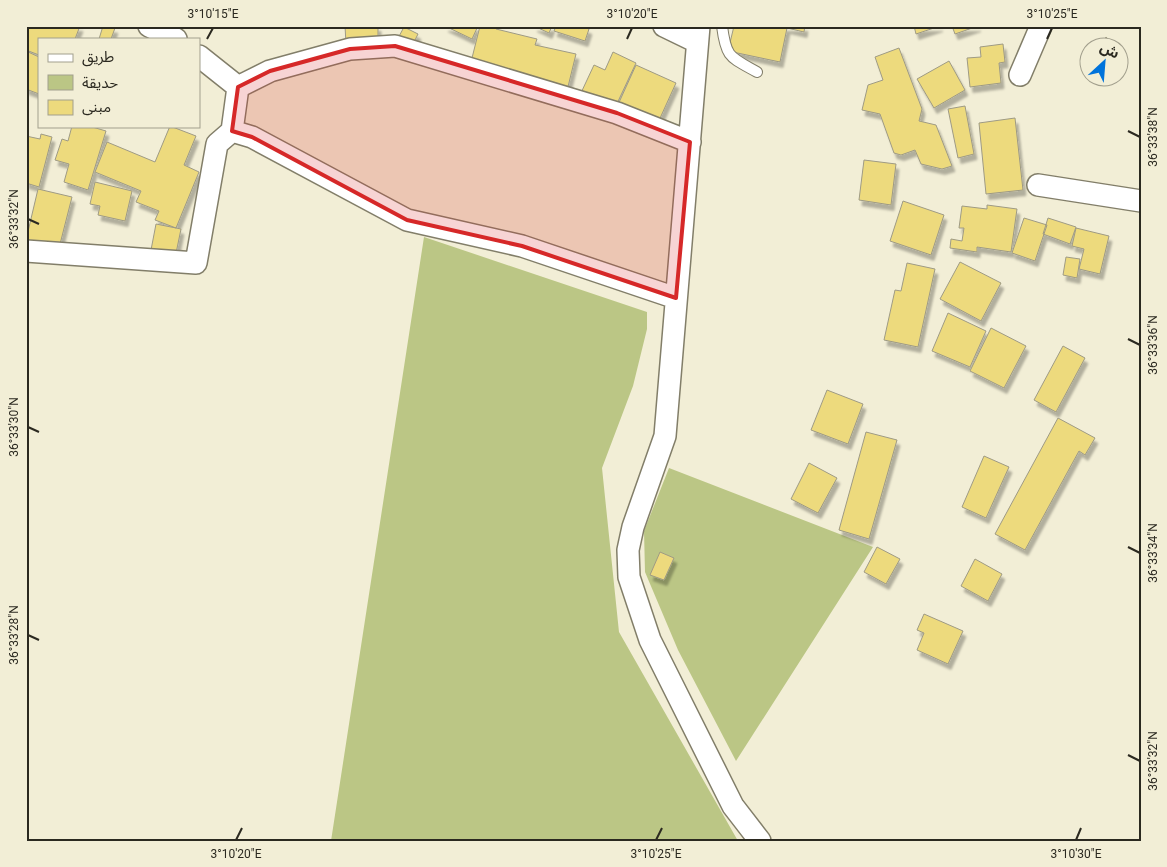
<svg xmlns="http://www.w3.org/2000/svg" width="1167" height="867" viewBox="0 0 1167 867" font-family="Roboto,'Noto Sans Arabic',sans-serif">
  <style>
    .green { fill: #bbc685 }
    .building { fill: #edda7d; stroke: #9e9a84; filter: url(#shadow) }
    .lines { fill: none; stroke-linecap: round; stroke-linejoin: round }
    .service-casing { stroke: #827e69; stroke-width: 12 }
    .minor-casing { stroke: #827e69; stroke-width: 24 }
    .service { stroke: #fff; stroke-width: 10 }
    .minor { stroke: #fff; stroke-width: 21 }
    .marked { fill: #d62828; fill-opacity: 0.2; stroke: #d62828; stroke-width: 4; stroke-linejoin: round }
    .ticks { fill: none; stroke: #2b2920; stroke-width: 2 }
    .neatline { fill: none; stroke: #2b2920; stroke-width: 2 }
    .ticks-label { font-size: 12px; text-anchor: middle; fill: #2b2920 }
  </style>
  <defs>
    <filter id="shadow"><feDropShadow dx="3" dy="5.5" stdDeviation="1" flood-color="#0004"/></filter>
  </defs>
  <rect width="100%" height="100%" fill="#f2eed6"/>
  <!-- green -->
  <path class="green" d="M424 237 647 312V329L633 386 602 468 619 632 738 841H331Z
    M669 468 873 547 736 761 678 650 645 572 644 531Z"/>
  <!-- building -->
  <path class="building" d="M30 26H80L75 39H39V55L26 50V35Z
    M103 26 115 28 111 39H99Z
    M345 26H378V43L346 44Z
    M445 26H478L472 39Z
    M480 26H497L496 29 537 39 535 45 576 54 565 99 470 66Z
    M534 26H552L549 33Z
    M556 26H581L589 29 585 41 554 31Z
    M734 26H805L804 32 787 28 780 62 728 51Z
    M914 26H940L916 34Z
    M952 26H978L955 34Z
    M404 27 418 34 410 50 396 42Z
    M1106 37 1118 48H1098Z
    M1003 44 1005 62 999 63 1001 83 970 87 967 58 981 57 980 47Z
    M899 48 922 109 919 121 936 125 952 166 942 169 921 164 915 150 901 155 894 153 880 114 862 110 868 85 883 80 875 57Z
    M26 51 39 57V94L26 89Z
    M613 52 636 63 614 110 580 95 594 65 605 70Z
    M949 61 965 90 934 108 917 79Z
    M636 65 676 83 656 127 616 109Z
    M965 106 974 154 958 158 948 109Z
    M1015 118 1023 190 986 194 979 123Z
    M72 126H89L106 131 88 190 64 182 69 164 55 160 62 139 68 141Z
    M170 126 196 136 184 165 199 172 176 228 155 220 159 211 136 202 141 191 95 172 107 142 155 162Z
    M41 134 52 137 39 187 26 183V136L40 139Z
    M864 160 896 164 891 205 859 200Z
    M95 182 132 191 125 221 98 215 100 206 90 204Z
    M38 189 72 197 59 248 26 240Z
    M903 201 944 215 931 255 890 241Z
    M987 205 1017 209 1011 252 977 247V252L950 248 951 239 962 241 964 228H959L962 206 987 209Z
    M1024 218 1047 225 1035 261 1012 253Z
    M1048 218 1076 227 1070 244 1043 234Z
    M156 224 181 229 175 258 151 250Z
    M1076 228 1109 236 1100 274 1079 269 1084 249 1072 246Z
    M1066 257 1080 259 1077 278 1063 275Z
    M960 262 1001 283 981 321 940 299Z
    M907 263 935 269 918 347 884 340 895 290 901 291Z
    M948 313 986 331 970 367 932 351Z
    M991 328 1026 346 1004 388 970 371Z
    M1063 346 1085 358 1056 412 1034 400Z
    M827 390 863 404 848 444 811 430Z
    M1058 418 1095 438 1085 455 1079 451 1025 550 995 534Z
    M866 432 897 440 869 539 839 530Z
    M984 456 1009 467 986 518 962 507Z
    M809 463 837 478 818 513 791 499Z
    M877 547 900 559 886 584 864 572Z
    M660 552 674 558 664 580 650 575Z
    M975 559 1002 574 988 601 961 586Z
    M924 614 963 631 948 664 917 650 924 633 917 630Z"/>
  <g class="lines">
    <!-- service casing -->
    <g class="service-casing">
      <path id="service" d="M722 26C726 58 730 57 757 72"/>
    </g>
    <!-- minor casing -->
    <g class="minor-casing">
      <path id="minor" d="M149 26 176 39
        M664 26 697 42
        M699 26 665 436 633 527 628 550 629 577 650 640 733 806 760 841
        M199 56 238 87
        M1020 75 1041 26
        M232 131 252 137 407 220 522 246 676 298
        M1038 185 1141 201
        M26 251 196 263 217 144 232 131 238 87 270 71 350 49 395 46 617 113 690 142"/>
    </g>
    <!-- service -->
    <use href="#service" class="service"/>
    <!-- minor -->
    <use href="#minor" class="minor"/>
  </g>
  <!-- marked area -->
  <path class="marked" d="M395 46 617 113 690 142 676 298 522 246 407 220 252 137 232 131 238 87 270 71 350 49Z"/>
  <!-- ticks -->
  <path class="ticks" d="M207 39 213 28M627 39 632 28M1047 39 1052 28M1128 131 1140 137M28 219 39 224M1128 339 1140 345M28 427 39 432M1128 547 1140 553M28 635 39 640M1128 755 1140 761M236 840 242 828M656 840 662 828M1076 840 1081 828"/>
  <!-- border -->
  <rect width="1167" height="867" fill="none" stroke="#f2eed6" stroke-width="55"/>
  <!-- legend -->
  <rect x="38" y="38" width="162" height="90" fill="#f2eed6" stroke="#a29f8d"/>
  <rect x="48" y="54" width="25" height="8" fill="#ffffff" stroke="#a29f8d"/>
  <text x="82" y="62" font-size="15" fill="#2b2920">طريق</text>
  <rect x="48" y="75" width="25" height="15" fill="#bbc685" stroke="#a29f8d"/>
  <text x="82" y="88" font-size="15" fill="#2b2920">حديقة</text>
  <rect x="48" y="100" width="25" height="15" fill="#edda7d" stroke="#a29f8d"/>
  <text x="82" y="112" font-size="15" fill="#2b2920">مبنى</text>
  <!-- north arrow -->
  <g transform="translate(1104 62) rotate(26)"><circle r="24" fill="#f2eed6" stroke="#a29f8d"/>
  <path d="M0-4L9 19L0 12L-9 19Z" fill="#0073db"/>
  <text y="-8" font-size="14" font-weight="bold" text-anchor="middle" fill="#2b2920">ش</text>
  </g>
  <rect x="28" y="28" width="1112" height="812" class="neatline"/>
  <g class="ticks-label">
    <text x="213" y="18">3°10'15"E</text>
    <text x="632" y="18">3°10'20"E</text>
    <text x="1052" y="18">3°10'25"E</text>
    <text transform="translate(1153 137) rotate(-90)" y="4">36°33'38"N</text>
    <text transform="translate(14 219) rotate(-90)" y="4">36°33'32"N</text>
    <text transform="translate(1153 345) rotate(-90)" y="4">36°33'36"N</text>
    <text transform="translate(14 427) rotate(-90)" y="4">36°33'30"N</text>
    <text transform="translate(1153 553) rotate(-90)" y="4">36°33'34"N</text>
    <text transform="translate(14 635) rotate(-90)" y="4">36°33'28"N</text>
    <text transform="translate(1153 761) rotate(-90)" y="4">36°33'32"N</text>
    <text x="236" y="858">3°10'20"E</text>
    <text x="656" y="858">3°10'25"E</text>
    <text x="1076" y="858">3°10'30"E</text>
  </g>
</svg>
